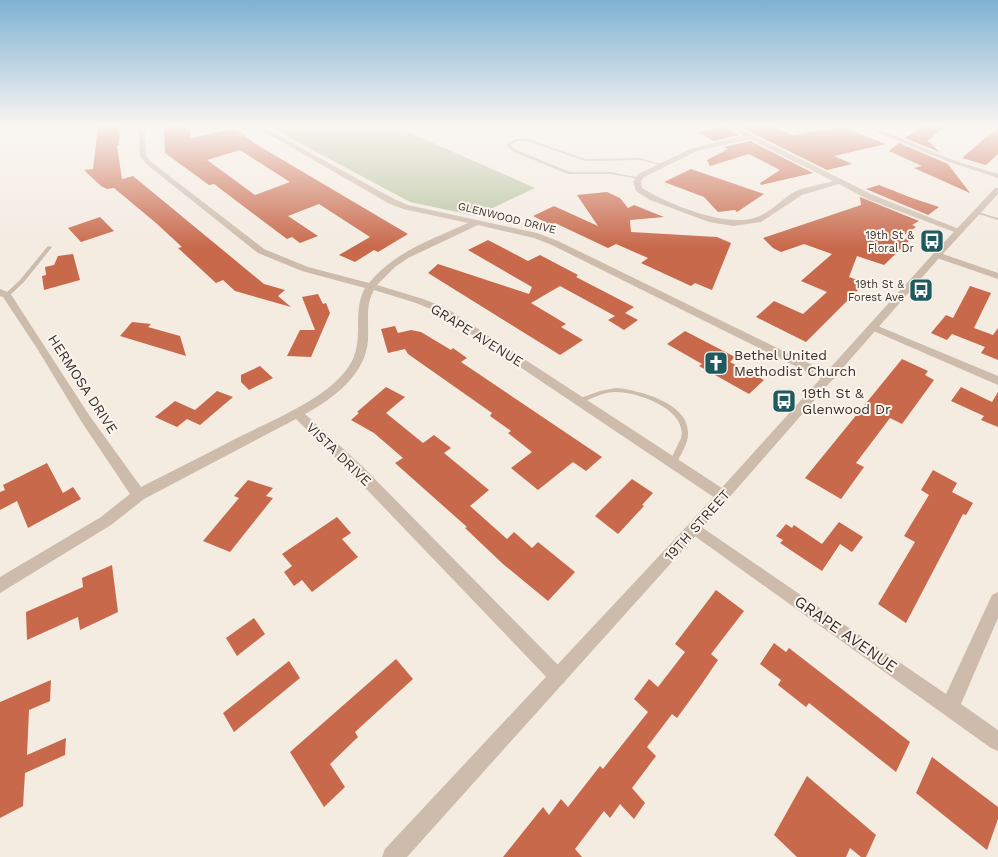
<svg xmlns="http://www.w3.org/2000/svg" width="998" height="857" viewBox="0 0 998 857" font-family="'Work Sans',sans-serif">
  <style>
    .green { fill: #b8c4a0 }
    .building { fill: #c8694b; fill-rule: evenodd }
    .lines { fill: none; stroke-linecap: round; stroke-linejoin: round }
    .service { fill: #cdbbac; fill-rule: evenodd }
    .minor { fill: #cdbbac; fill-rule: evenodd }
    .tertiary { fill: #cdbbac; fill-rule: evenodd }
    .labels { text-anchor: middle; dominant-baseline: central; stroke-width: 4; stroke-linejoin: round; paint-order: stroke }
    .far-street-label { font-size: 11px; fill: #3b302b; stroke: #fbf5ee }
    .far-poi-label { font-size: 11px; fill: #3b302b; stroke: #fbf5ee; text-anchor: end }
    .street-label { font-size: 14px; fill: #3b302b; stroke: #fbf5ee }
    .poi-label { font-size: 14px; fill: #3b302b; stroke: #fbf5ee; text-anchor: start }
    .near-street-label { font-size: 16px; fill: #3b302b; stroke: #fbf5ee }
  </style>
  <rect width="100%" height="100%" fill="#f4ebe1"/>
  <!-- green -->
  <path class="green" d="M270 127H397L535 188 476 216 410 202Z"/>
  <!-- building -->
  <path class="building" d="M98 127H120L119 145 117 146 122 179 133 176 264 284 285 290 278 296 291 307 235 291 223 280 216 283 178 248 182 247 156 223 114 188 107 189 101 186 84 170 93 169Z
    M169 127H189L191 138 236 128 254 143 408 234 378 252 374 250 355 262 339 255 370 237 319 204 288 216 318 236 300 243 292 237 287 239 218 187 214 184 209 185 165 153 164 129ZM240 150 254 159 290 182 255 195 207 160Z
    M722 127H726L739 135 714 141 697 132Z
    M740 127H774L793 135 843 127 886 144 834 156 852 164 827 170Z
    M922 127H945L927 141 932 144 939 152 905 138Z
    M998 127V154L986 165 962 158Z
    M750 141 813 173 761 185 760 183 780 170 749 154 710 166 707 160 728 149 724 147Z
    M899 143 948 164 970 193 914 168 922 166 889 151Z
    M691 169 764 194 737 212 735 210 718 212 704 197 664 182Z
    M879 185 912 198 939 207 928 215 866 189Z
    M607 192 620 198 628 208 634 205 664 217 630 220 631 232 717 237 731 243 712 290 695 283 691 286 641 263 648 258 616 244 608 248 555 223 551 225 533 216 554 206 598 226 577 195Z
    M860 197 919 221 912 225 916 227 901 237 910 240 884 265 857 256 849 277 860 281V288L806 342 756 317 774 301 803 314 827 292 801 281 832 254 804 244 781 252 773 248 763 238 861 205Z
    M100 217 114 231 81 242 68 228Z
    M488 240 528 261 540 255 578 275 576 277 634 307 625 313 638 320 624 330 608 320 615 316 560 286 531 303 566 324 561 327 583 340 560 355 428 273 438 264 529 294 532 287 468 250Z
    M73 254 80 280 44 290 42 276 46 275 45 267 54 265 58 256Z
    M970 286 991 293 974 328 993 335 998 328V360L981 353 985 347 952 334 947 340 931 333 946 315 953 318Z
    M318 294 323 304 326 303 330 313 311 357 287 356 300 330H315L302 297Z
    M132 322 151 324 148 327 180 336 186 356 120 336Z
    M395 326 398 333 411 330 421 332 451 350 453 348 467 358 461 362 602 457 586 471 573 462 538 490 511 468 532 452 508 433 511 431 490 416 492 413 408 354 405 349 388 353 381 329Z
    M685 331 735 357 730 362 764 380 749 394 699 366 702 364 667 344Z
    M902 359 928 371 925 375 934 380 902 424 890 418 856 463 864 467 841 499 805 478Z
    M260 366 273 378 249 390 241 382V375Z
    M386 387 405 397 386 413 423 443 434 435 451 448 444 453 489 490 470 506 507 539 514 532 532 548 538 542 575 572 548 601 503 564 465 528 467 527 395 463 403 458 374 433 351 420 359 413 357 412Z
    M961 387 992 402 998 392V427L981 420 984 416 951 401Z
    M217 391 233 397 200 425 187 419 177 427 155 417 175 401 195 410Z
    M47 463 63 493 73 487 81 499 28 528 17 501 0 510V492L5 490 3 485Z
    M933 470 957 483 952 492 973 503 966 515 963 514 906 623 878 604 915 542 904 536 929 495 921 490Z
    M632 479 653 493 642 505 644 506 618 534 595 516Z
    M248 480 273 488 266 496 273 498 230 552 203 541 239 498 234 496Z
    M337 517 351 533 342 539 358 557 312 592 302 580 294 586 284 572 292 566 282 554Z
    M839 522 863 537 852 552 840 544 822 571 780 543 783 540 776 536 786 524 792 528 794 525 822 544Z
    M112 565 118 612 80 630 78 617 27 640 26 612 83 587 82 578Z
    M716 590 744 611 711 654 718 660 701 685 677 718 672 714 647 747 656 756 632 788 645 803 634 819 620 804 610 818 604 811 575 849 582 857H503L543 807 549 815 561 799 568 807 600 766 603 769 648 712 634 699 649 679 658 687 685 652 675 644Z
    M254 618 265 634 237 656 226 638Z
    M774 643 786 652 789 648 910 742 896 772 809 703 806 707 778 685 781 680 760 664Z
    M396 659 413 679 355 732 358 737 330 764 345 787 324 807 290 752Z
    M289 661 300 678 234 732 223 713Z
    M51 680 50 701 29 710 27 755 66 738 65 755 25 773 23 806 0 818V702Z
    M932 757 998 807V819L987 850 916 793Z
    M807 776 876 835 866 857H861L850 848 846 857H797L774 835Z"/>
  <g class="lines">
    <!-- service -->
    <path class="service" d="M515 139H528L585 159 640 158 665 165 663 166 640 160 585 161 527 141H517L510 145 516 150 570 172H610L641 178 639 179 610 174H568L514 152 506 145Z
      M975 211 998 218V220L975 213Z
      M48 246 52 247 24 282 9 296H5V294L20 280Z
      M616 388C639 390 688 403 688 432 689 443 680 455 676 465H670L669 463 681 438C688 409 636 391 614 392 601 393 591 399 580 403L577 401 578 399 600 391Z"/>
    <!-- minor -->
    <path class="minor" d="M139 127H145L146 156 150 161 264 249 308 267 369 283C394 252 433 239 468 223L403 209 388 203 256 127H263L394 199 408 205 537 233 558 241 833 375 835 378 829 382 825 381 552 245 534 238 478 225 408 258 395 267 377 285 423 299 446 308 728 492 730 496 728 500 723 502 718 500 438 312 416 303 374 290C365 306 369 322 368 340 366 374 333 399 305 414L362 466 564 671 567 677 564 683 558 686 552 683 352 474 296 419 144 499 111 525 0 593V577L101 517 130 494 81 421 38 350 3 297 0 296V289L10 293 89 415 141 487C174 470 207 454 239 437 274 419 333 397 352 361 364 338 352 311 365 288L302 271 258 253 145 163 140 156Z
      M728 127H736L873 195 964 231 957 233 867 199 839 184 802 195 761 222 733 226 709 222 650 200 636 191 633 182 638 174 693 148 744 136ZM750 139 833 181C821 185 807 186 796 191 782 198 770 214 754 218 724 227 668 204 642 188L641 182 644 177 697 151Z
      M865 127H873L953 160 998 174V178L949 162Z
      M937 252 998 273V279L934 257 933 255Z
      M873 324 998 376V385L869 329 868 327Z
      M694 522 946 694 992 595 998 592V618L961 704 998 730V751L991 748 689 532 687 528 689 524Z"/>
    <!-- tertiary -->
    <path class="tertiary" d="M995 188H998V194L940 257 699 532 407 857H382L385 849 689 524 934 253Z"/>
  </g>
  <!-- sky -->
  <linearGradient id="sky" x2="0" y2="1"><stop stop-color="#7eb2d2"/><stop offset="0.51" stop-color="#faf6f2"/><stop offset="1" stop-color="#faf6f2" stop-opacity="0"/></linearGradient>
  <rect width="998" height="247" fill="url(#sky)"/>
  <!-- icons -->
  <defs>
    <g id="bus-square" transform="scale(1.25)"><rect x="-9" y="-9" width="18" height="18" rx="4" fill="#1f5a5e" stroke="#fbf5ee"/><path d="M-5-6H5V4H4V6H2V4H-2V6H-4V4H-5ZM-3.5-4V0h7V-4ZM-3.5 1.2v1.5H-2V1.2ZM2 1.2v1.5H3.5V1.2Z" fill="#fff"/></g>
    <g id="church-square" transform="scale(1.25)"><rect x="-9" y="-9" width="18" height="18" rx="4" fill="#1f5a5e" stroke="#fbf5ee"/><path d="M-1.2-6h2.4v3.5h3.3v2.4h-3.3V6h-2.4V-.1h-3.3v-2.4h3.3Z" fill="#fff"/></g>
  </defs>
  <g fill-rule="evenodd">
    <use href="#bus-square" x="932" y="241"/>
    <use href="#bus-square" x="921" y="290"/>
    <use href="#church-square" x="716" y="363"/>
    <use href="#bus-square" x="784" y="401"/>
  </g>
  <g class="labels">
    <!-- far-street labels -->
    <g class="far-street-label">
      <text transform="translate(507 218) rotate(14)">GLENWOOD DRIVE</text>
    </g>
    <!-- far-poi labels -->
    <g class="far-poi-label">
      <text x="914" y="235">19th St &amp;<tspan x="914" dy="13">Floral Dr</tspan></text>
      <text x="904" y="284">19th St &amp;<tspan x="904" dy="13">Forest Ave</tspan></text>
    </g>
    <!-- street labels -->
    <g class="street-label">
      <text transform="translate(477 335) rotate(32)">GRAPE AVENUE</text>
      <text transform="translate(83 384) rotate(57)">HERMOSA DRIVE</text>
      <text transform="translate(339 454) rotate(44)">VISTA DRIVE</text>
      <text transform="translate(697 525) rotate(-48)">19TH STREET</text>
    </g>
    <!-- poi labels -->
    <g class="poi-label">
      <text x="734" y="355">Bethel United<tspan x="734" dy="16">Methodist Church</tspan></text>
      <text x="802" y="393">19th St &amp;<tspan x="802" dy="16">Glenwood Dr</tspan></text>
    </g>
    <!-- near-street labels -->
    <g class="near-street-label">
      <text transform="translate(846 634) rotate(35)">GRAPE AVENUE</text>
    </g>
  </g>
</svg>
